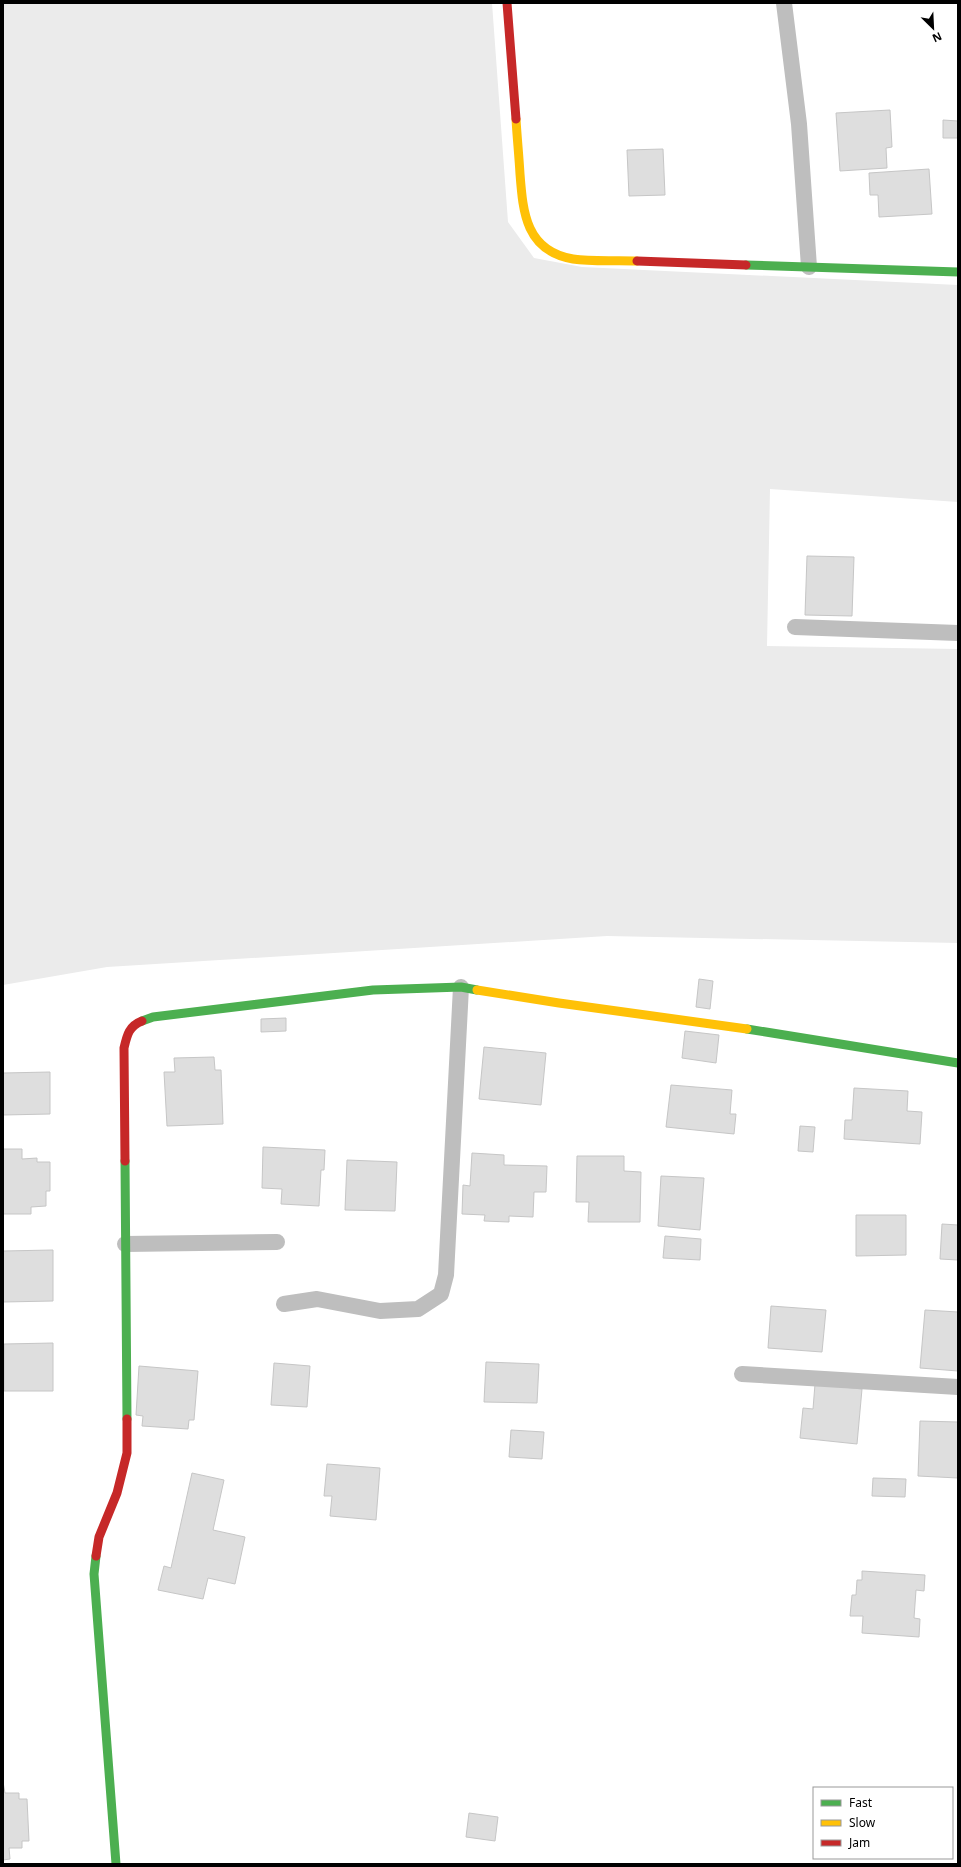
<svg xmlns="http://www.w3.org/2000/svg" width="961" height="1867" viewBox="0 0 961 1867" font-family="'Noto Sans',sans-serif">
  <style>
    .green { fill: #ebebeb }
    .building { fill: #dedede; stroke: #c6c6c6 }
    .lines { fill: none; stroke-linecap: round; stroke-linejoin: round }
    .lane { stroke: #bebebe; stroke-width: 16 }
    .fast { stroke: #4caf50; stroke-width: 9 }
    .slow { stroke: #ffc107; stroke-width: 9 }
    .jam { stroke: #c62828; stroke-width: 9 }
  </style>
  <rect width="100%" height="100%" fill="#fff"/>
  <!-- green -->
  <path class="green" d="M3 3H492L508 222 534 258 582 267 958 285V502L770 489 767 646 958 649V943L607 936 107 967 3 985Z"/>
  <!-- building -->
  <path class="building" d="M890 110 892 147 886 148 887 168 840 171 836 113Z
    M943 120 958 121V138H943Z
    M663 149 665 195 629 196 627 150Z
    M929 169 932 214 879 217 878 195H870L869 173Z
    M807 556 854 557 852 616 805 615Z
    M699 979 713 981 710 1009 696 1007Z
    M286 1018V1031L261 1032V1019Z
    M685 1031 719 1035 716 1063 682 1058Z
    M484 1047 546 1053 541 1105 479 1099Z
    M214 1057 215 1070H221L223 1124 167 1126 164 1072H175L174 1058Z
    M50 1072V1114L3 1115V1073Z
    M671 1085 732 1090 730 1114H736L734 1134 666 1127Z
    M854 1088 908 1091 907 1111 922 1112 920 1144 844 1139 845 1120H852Z
    M800 1126 815 1127 813 1152 798 1151Z
    M263 1147 325 1150 324 1170H321L319 1206 281 1204 282 1189 262 1188Z
    M3 1149H22V1159L37 1158V1162H50V1191H46V1206L31 1207V1214H3Z
    M472 1153 504 1155V1165L547 1166 546 1192H534L533 1217 509 1216V1222L484 1221 485 1215 462 1214 463 1185 470 1186Z
    M577 1156H624V1171L641 1172 640 1222H588L589 1202H576Z
    M347 1160 397 1162 395 1211 345 1210Z
    M661 1176 704 1178 700 1230 658 1226Z
    M856 1215H906V1255L856 1256Z
    M942 1224 958 1225V1260L940 1259Z
    M665 1236 701 1239 700 1260 663 1258Z
    M53 1250V1301L3 1302V1251Z
    M771 1306 826 1310 822 1352 768 1348Z
    M925 1310 958 1312V1371L920 1368Z
    M53 1343V1391H4V1344Z
    M486 1362 539 1364 537 1403 484 1402Z
    M274 1363 310 1366 307 1407 271 1405Z
    M139 1366 198 1371 194 1420H189L188 1429 142 1426 143 1416 136 1415Z
    M815 1384 862 1389 857 1444 800 1438 803 1408 813 1409Z
    M920 1421 958 1422V1478L918 1476Z
    M511 1430 544 1432 542 1459 509 1457Z
    M327 1464 380 1468 376 1520 330 1516 332 1496H324Z
    M192 1473 224 1480 213 1530 245 1537 235 1584 208 1578 203 1599 158 1590 164 1566 171 1568Z
    M873 1478 906 1479 905 1497 872 1496Z
    M862 1571 925 1575 924 1591 916 1590 914 1618 920 1619 919 1637 862 1633 863 1616H850L852 1595H856L857 1580H862Z
    M3 1782 5 1793H19V1799H27L29 1841H22V1848H9L10 1859 3 1860Z
    M469 1813 498 1817 495 1841 466 1837Z"/>
  <g class="lines">
    <!-- lane -->
    <path class="lane" d="M784 3 799 124 809 267
      M795 627 958 633
      M125 1244 277 1242
      M284 1304 317 1299 380 1311 418 1309 441 1294 446 1275 461 987
      M742 1374 958 1387"/>
    <!-- fast -->
    <path class="fast" d="M746 265 958 272
      M142 1021 153 1017 373 990 461 987 477 990
      M747 1029 958 1063
      M125 1161 127 1419
      M96 1556 94 1574 116 1864"/>
    <!-- slow -->
    <path class="slow" d="M516 119C517 137 519 156 520 174 523 213 526 251 573 259 593 262 616 260 637 261
      M477 990 559 1003 747 1029"/>
    <!-- jam -->
    <path class="jam" d="M507 3 516 119
      M637 261 746 265
      M125 1161 124 1048C127 1035 129 1026 142 1021
      M96 1556 99 1537 117 1493 127 1453V1419"/>
  </g>
  <!-- border -->
  <rect width="961" height="1867" fill="none" stroke="#000000" stroke-width="8"/>
  <!-- legend -->
  <rect x="813" y="1787" width="140" height="72" fill="#ffffff" stroke="#999999"/>
  <rect x="821" y="1800" width="20" height="6" fill="#4caf50" stroke="#999999"/>
  <text x="849" y="1807" font-size="12" fill="#000000">Fast</text>
  <rect x="821" y="1820" width="20" height="6" fill="#ffc107" stroke="#999999"/>
  <text x="849" y="1827" font-size="12" fill="#000000">Slow</text>
  <rect x="821" y="1840" width="20" height="6" fill="#c62828" stroke="#999999"/>
  <text x="849" y="1847" font-size="12" fill="#000000">Jam</text>
  <!-- north arrow -->
  <g transform="translate(933 28) rotate(156)" stroke="#ffffff" stroke-width="3" paint-order="stroke">
  <path d="M0-3L7 15L0 10L-7 15Z" fill="#000000"/>
  <text y="-6" font-size="11" font-weight="bold" text-anchor="middle" fill="#000000">N</text>
  </g>
</svg>
